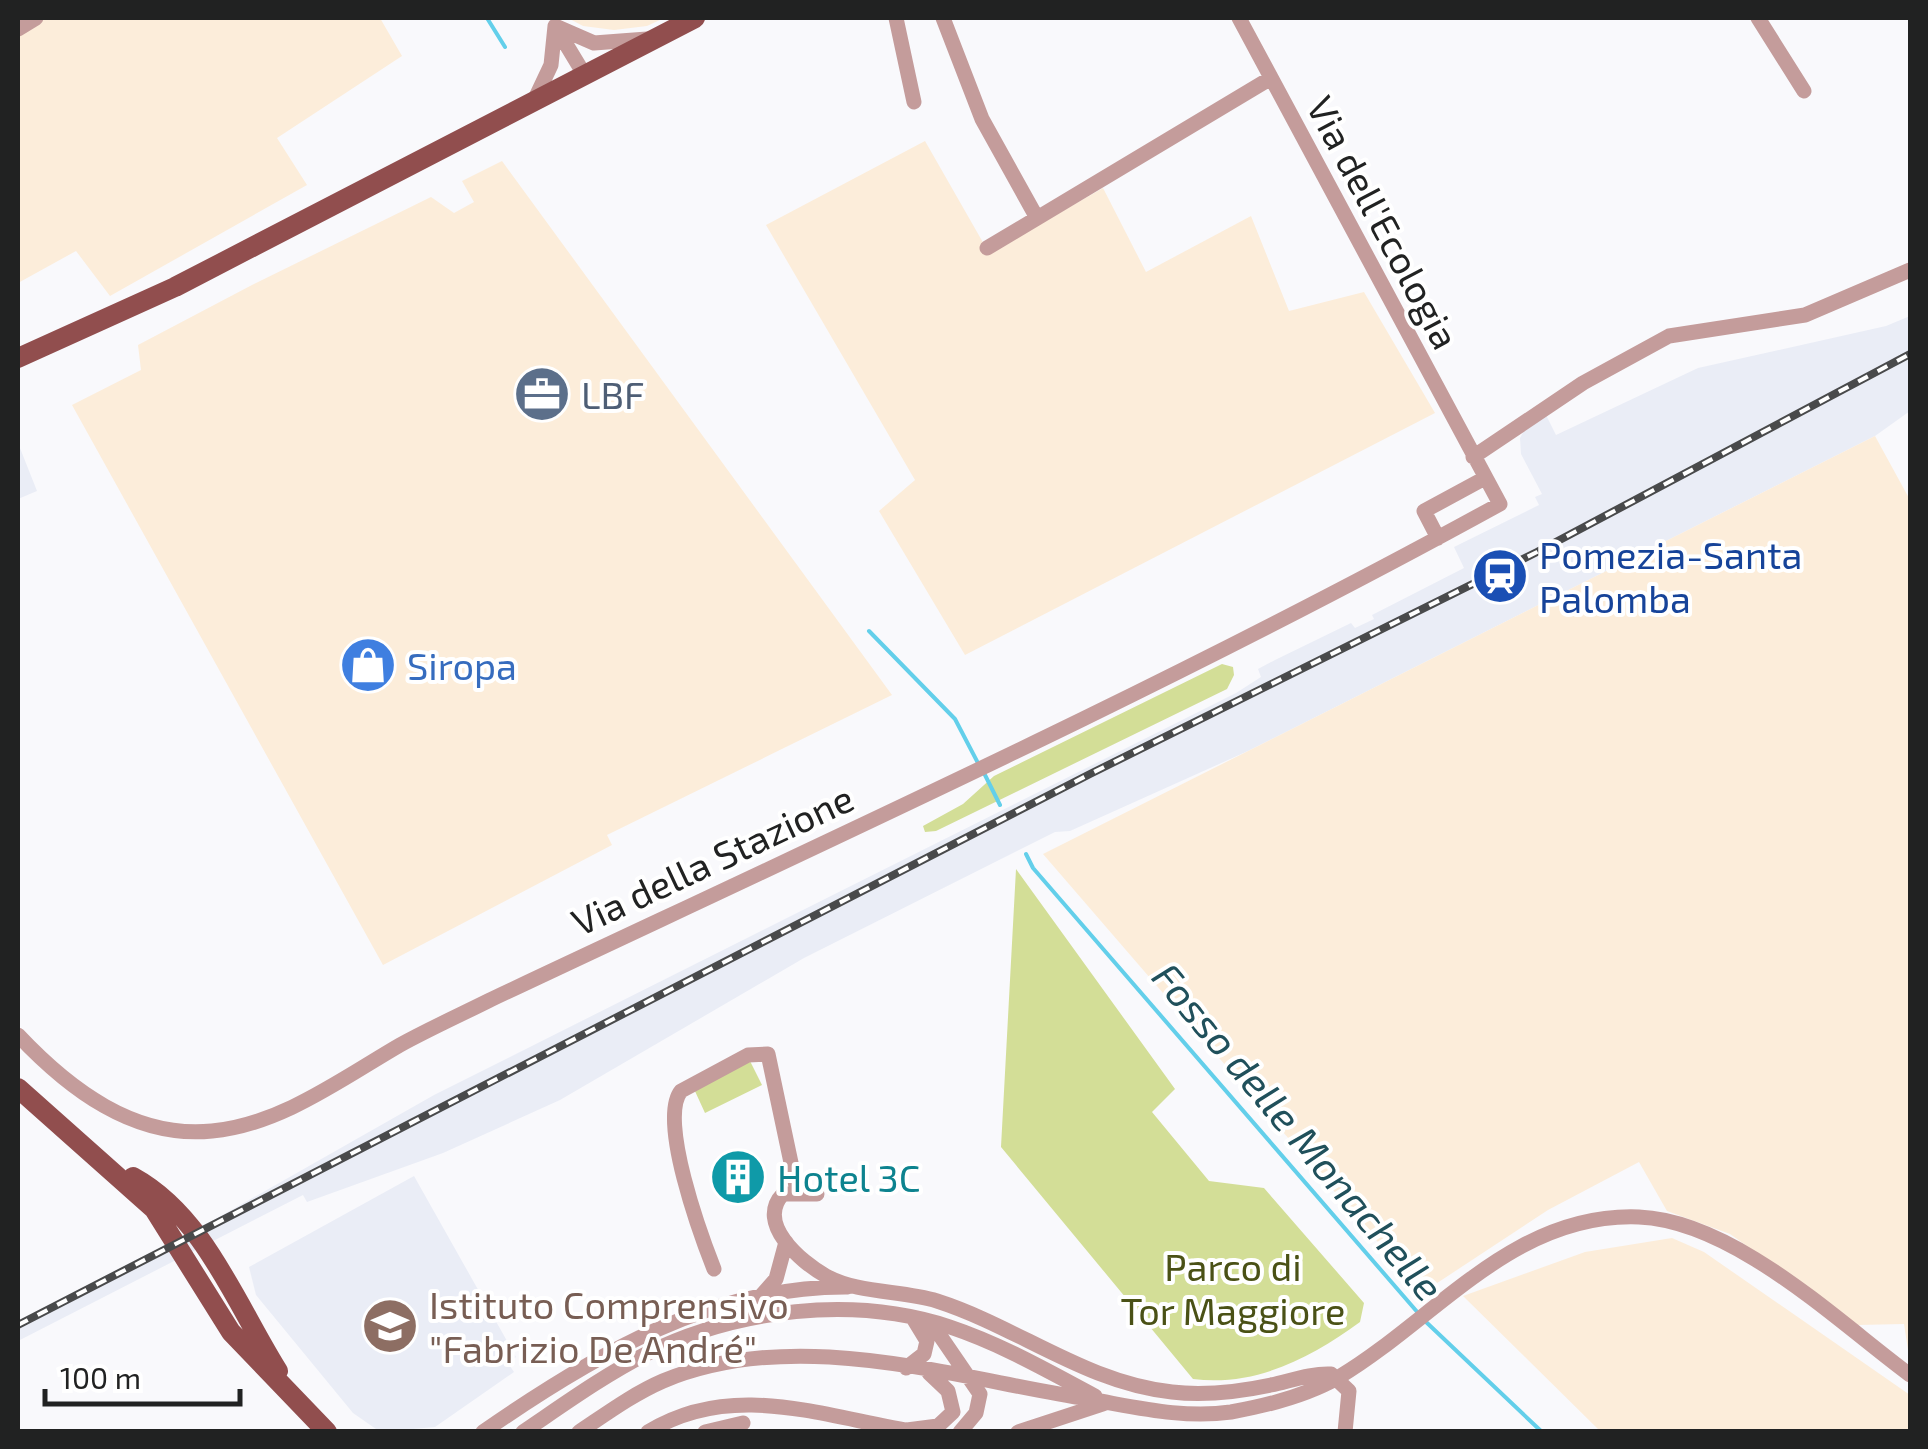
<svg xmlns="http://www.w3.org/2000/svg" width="1928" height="1449" viewBox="0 0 1928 1449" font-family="'Exo 2',sans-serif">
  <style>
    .built { fill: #eaedf6 }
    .industrial { fill: #fcedda }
    .green { fill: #d3de97 }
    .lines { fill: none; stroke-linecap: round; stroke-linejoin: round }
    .stream { stroke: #63cfea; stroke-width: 4 }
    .minor { stroke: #c49c9b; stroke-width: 15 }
    .major { stroke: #914e4e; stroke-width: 20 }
    .rail-casing { stroke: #494a4b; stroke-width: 8 }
    .rail { stroke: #fff; stroke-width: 4; stroke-dasharray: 11; stroke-linecap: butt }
    .labels { text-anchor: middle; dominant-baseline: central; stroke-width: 8; stroke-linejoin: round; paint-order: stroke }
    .street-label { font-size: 38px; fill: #212222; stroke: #fff }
    .service-label { font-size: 38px; fill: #4e5e75; stroke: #fff; text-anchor: start }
    .transit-label { font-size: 38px; fill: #164399; stroke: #fff; text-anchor: start }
    .shop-label { font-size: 38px; fill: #366cbe; stroke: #fff; text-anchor: start }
    .culture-label { font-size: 38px; fill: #0d838f; stroke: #fff; text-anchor: start }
    .park-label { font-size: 38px; fill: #4a5116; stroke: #fff }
    .education-label { font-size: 38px; fill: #785e54; stroke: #fff; text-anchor: start }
    .water-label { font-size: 40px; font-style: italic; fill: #20505b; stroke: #fff }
  </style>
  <rect width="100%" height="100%" fill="#f9f9fc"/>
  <!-- built -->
  <path class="built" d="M1910 316V411L1875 436 1248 751 1070 831 1055 832 804 958 560 1100 443 1153 307 1202 303 1195 18 1341V1321L221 1216 434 1095 1236 693 1261 677 1258 669 1275 660 1351 623 1355 628 1374 619 1372 615 1464 568 1454 547 1539 505 1535 497 1542 494 1521 454 1520 438 1527 425 1545 413 1556 435 1698 368 1886 326Z
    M18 443 37 491 18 499Z
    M414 1176 516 1357 508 1363 514 1372 435 1427 391 1431 376 1429 353 1413 256 1295 249 1267Z"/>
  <!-- industrial -->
  <path class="industrial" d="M18 18H380L402 56 277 138 307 185 110 296 76 251 18 283Z
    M568 18H664L647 26 614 30 583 26Z
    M925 141 989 253 1103 188 1146 272 1251 216 1289 311 1364 292 1435 413 965 655 879 511 915 480 766 225Z
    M502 161 892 695 607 835 612 845 383 965 72 405 141 370 138 345 252 285 431 197 454 213 474 202 462 181Z
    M1875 436 1910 500V1363L1904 1324 1858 1325 1730 1234 1667 1211 1639 1162 1548 1210 1422 1293 1043 854Z
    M1672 1238 1704 1252 1910 1395V1431H1600L1463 1296 1585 1252Z"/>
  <!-- green -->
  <path class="green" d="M1222 664 1233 667 1234 675 1227 689 936 831 925 832 923 826 963 804 994 776Z
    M1016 869 1175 1089 1152 1112 1209 1181 1264 1188 1364 1303 1360 1322C1311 1358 1255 1387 1193 1379L1001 1147Z
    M750 1061 762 1085 705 1113 694 1089Z"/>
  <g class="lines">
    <!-- stream -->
    <path class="stream" d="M487 18 505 47
      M869 631 955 719 979 765
      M984 773 1000 805
      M1026 854 1033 868 1419 1314
      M1425 1321 1542 1432"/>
    <!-- minor -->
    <path class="minor" d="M896 18 914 102
      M943 18 982 119 1037 218
      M1758 18 1804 91
      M555 26 594 43 647 39
      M555 26 584 74
      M18 29 36 18
      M534 101 551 65 555 26
      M987 248 1271 78
      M1473 457 1583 383 1669 336 1805 315 1910 270
      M1438 538 1424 511 1485 478
      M18 1035C69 1089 134 1139 212 1131 280 1125 343 1078 400 1045 429 1029 460 1015 490 1000 829 840 1171 685 1500 504L1239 18
      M817 1194H783C755 1223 801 1262 826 1276 859 1294 901 1290 937 1301 1018 1327 1086 1383 1172 1392 1205 1396 1238 1392 1271 1385 1290 1381 1311 1373 1331 1374L1349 1391 1345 1432
      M714 1269C701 1236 658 1119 681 1091L748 1055 768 1054 797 1191
      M761 1296 776 1279 786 1242
      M930 1321 980 1394 976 1413 960 1432
      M906 1368 924 1354 927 1341 913 1318
      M907 1430 938 1426 953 1412 948 1391 929 1373
      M483 1432C592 1356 710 1286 848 1287
      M523 1432C563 1405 603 1376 646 1354 737 1309 853 1295 950 1327 1001 1344 1048 1371 1095 1396
      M579 1432C606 1414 633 1394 663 1381 797 1325 953 1378 1088 1399 1136 1407 1183 1419 1231 1412 1265 1406 1308 1395 1339 1377 1436 1319 1514 1212 1639 1217 1734 1221 1837 1321 1910 1375
      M648 1432C734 1379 826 1418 917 1432
      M705 1432 743 1423
      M1018 1432 1103 1404"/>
    <!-- major -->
    <path class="major" d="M18 358 175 287 695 18
      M18 1088 154 1209 231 1332 327 1432
      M133 1177C204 1216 236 1304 278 1371"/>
    <!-- rail casing -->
    <g class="rail-casing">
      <path id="rail" d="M18 1325 1090 774 1537 552 1910 354"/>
    </g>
    <!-- rail -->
    <use href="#rail" class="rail"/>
  </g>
  <!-- icons -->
  <defs>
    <g id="office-disc" transform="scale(2.875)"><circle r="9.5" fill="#5c6f8a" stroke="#fff"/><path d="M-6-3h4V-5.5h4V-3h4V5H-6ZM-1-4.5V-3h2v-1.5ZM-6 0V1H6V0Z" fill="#fff"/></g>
    <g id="station-disc" transform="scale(2.875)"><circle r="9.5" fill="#1a4fb4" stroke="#fff"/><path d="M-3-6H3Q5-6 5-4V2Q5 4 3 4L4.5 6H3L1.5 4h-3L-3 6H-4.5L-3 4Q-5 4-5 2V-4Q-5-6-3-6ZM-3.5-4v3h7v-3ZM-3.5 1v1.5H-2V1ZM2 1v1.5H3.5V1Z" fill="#fff"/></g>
    <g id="shop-disc" transform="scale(2.875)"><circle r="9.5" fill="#3f7fe0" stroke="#fff"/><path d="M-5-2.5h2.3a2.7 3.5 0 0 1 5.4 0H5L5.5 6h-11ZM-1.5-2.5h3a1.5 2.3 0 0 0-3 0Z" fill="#fff"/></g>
    <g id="building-disc" transform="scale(2.875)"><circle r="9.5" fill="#0f9aa8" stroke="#fff"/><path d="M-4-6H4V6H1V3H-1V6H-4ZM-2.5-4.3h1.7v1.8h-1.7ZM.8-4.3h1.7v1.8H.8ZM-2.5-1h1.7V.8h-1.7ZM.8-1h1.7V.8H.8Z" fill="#fff"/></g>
    <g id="school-disc" transform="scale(2.875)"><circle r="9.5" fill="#8d6e63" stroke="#fff"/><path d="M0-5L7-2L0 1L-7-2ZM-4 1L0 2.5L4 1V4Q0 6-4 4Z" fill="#fff"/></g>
  </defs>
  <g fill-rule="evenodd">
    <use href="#office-disc" x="542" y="394"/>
    <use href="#station-disc" x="1500" y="576"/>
    <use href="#shop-disc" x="368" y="665"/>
    <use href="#building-disc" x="738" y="1177"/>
    <use href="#school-disc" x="390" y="1326"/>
  </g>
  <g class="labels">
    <!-- street labels -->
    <g class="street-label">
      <text transform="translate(1384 222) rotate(62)">Via dell'Ecologia</text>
      <text transform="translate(712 859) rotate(-25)">Via della Stazione</text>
    </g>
    <!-- service labels -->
    <g class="service-label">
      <text x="581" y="394">LBF</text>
    </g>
    <!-- transit labels -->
    <g class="transit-label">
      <text x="1539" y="554">Pomezia-Santa<tspan x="1539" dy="44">Palomba</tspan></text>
    </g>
    <!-- shop labels -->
    <g class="shop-label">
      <text x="407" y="665">Siropa</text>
    </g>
    <!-- culture labels -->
    <g class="culture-label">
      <text x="777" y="1177">Hotel 3C</text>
    </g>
    <!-- park labels -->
    <g class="park-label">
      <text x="1233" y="1266">Parco di<tspan x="1233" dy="44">Tor Maggiore</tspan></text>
    </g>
    <!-- education labels -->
    <g class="education-label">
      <text x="429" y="1304">Istituto Comprensivo<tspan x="429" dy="44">"Fabrizio De André"</tspan></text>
    </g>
    <!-- water labels -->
    <g class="water-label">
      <text transform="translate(1299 1131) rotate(50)">Fosso delle Monachelle</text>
    </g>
  </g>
  <!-- border -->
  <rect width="1928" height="1449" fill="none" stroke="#212222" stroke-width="40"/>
  <!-- scale -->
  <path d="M45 1389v15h195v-15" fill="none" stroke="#212222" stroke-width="5"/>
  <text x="60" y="1389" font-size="30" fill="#212222" stroke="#ffffff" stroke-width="8" paint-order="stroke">100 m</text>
</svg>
